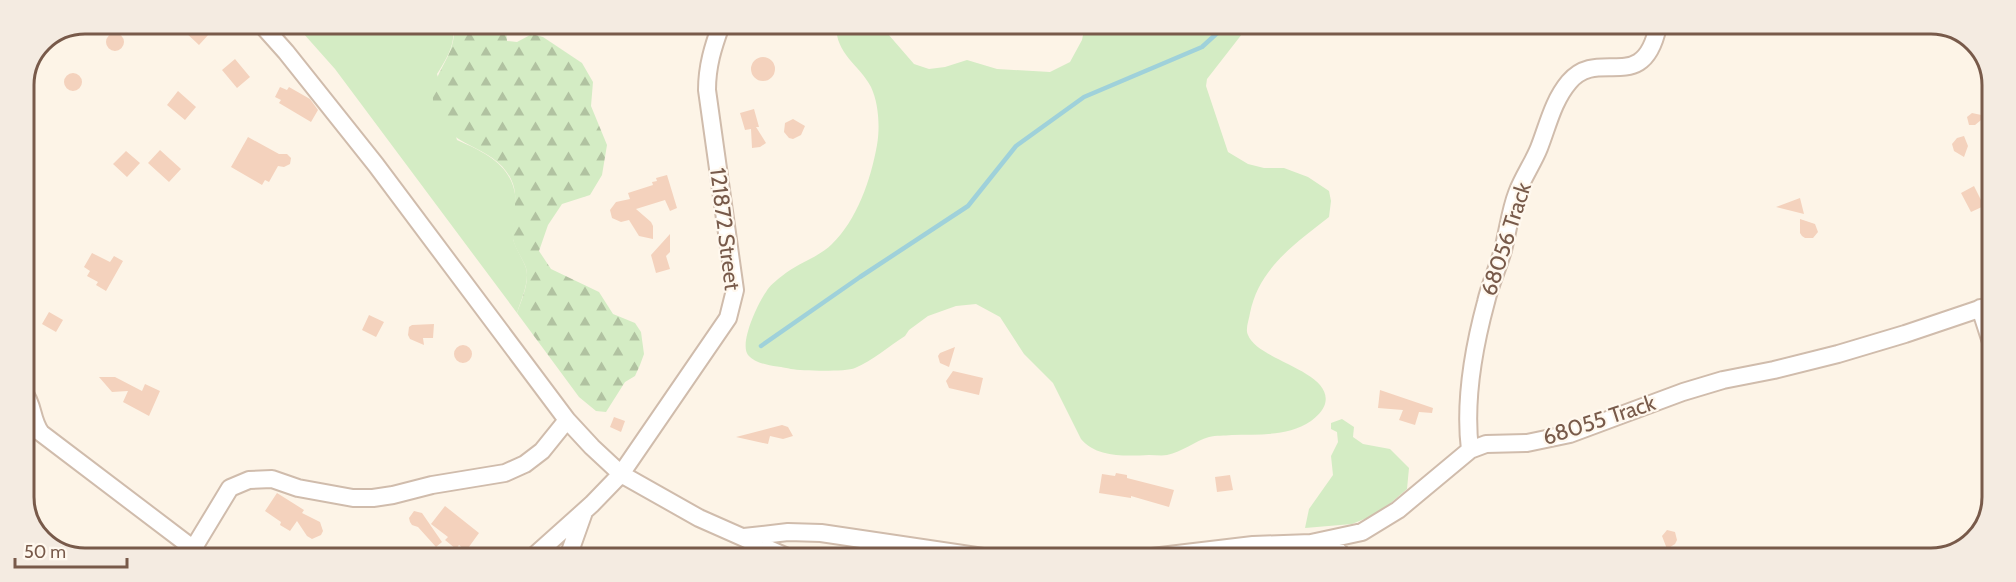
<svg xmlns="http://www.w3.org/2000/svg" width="2016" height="582" viewBox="0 0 2016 582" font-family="Cabin,sans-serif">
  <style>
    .grass { fill: #d4ecc4 }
    .forest { fill: url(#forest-firs) }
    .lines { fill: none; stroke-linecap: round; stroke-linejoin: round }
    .stream { stroke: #9fd1da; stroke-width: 4.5 }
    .building { fill: #f4d2bd }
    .minor-casing { stroke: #d0bcac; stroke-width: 20 }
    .minor { stroke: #fff; stroke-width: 16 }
    .labels { text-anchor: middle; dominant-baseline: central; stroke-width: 4.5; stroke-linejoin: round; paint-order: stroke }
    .street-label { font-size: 22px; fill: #785a4a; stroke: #fff8ee }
    .rim { fill: none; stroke: #785a4a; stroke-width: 3 }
  </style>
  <defs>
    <pattern id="forest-firs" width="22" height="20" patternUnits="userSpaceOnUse" patternTransform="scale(1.5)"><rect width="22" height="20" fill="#d4ecc4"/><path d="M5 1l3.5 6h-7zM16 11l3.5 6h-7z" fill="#b1c2a1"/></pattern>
  </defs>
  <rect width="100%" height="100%" fill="#fdf4e7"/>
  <!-- grass -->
  <path class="grass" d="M295 24H453C456 44 447 58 437 74L457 140C491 155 517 168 516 209 515 219 511 232 514 242 517 251 523 259 526 268 530 281 521 300 517 313L335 69Z
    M836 25H886L888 34 914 64 929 69 945 67 967 60 997 69 1050 72 1070 62 1082 40 1085 25H1249L1207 79 1206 86 1228 152 1248 164 1264 168H1284L1308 177 1329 191 1331 201 1329 217C1295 244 1259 268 1250 313 1249 320 1245 329 1248 335 1258 361 1334 371 1325 404 1323 411 1316 417 1311 421 1287 437 1259 434 1232 435 1224 436 1216 435 1209 437 1195 441 1182 452 1167 455 1162 456 1155 455 1149 455 1126 456 1097 458 1081 439L1053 383 1024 354 1000 317 976 304 956 306 928 316 909 330 905 336C889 346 872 361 855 368 846 372 802 371 791 369 779 366 757 366 748 355 739 343 758 303 766 292 769 286 777 280 782 276 797 263 818 258 832 244 857 220 871 179 877 145 880 128 879 104 871 87 859 64 836 55 836 25Z
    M1389 25H1430L1425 30 1410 35Z
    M1342 419 1354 427 1353 437 1363 444 1390 449 1409 468 1407 489 1379 513 1352 524 1305 528 1309 509 1333 475 1331 456 1338 442 1337 432 1331 429V423Z"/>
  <!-- forest -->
  <path class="forest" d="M453 24H509L506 30 507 41 517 42 532 34 543 37 582 63 593 82 591 106 607 145 602 175 590 195 562 204 548 225 539 251 551 269 599 292 613 314 635 323 641 332 644 354 640 365 635 376 625 382 606 412 596 411 579 397 517 313C521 301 530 282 526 268 523 259 515 249 513 239 511 221 519 202 513 184 499 144 446 149 435 111 424 75 460 58 453 24Z"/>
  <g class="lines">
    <!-- stream -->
    <path class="stream" d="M761 346 860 277 968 206 1016 146 1084 97 1202 47 1226 25"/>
  </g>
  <!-- building -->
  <path class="building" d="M190 24H200L210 33 199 45 184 31Z
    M106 42a9 9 0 1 1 18 0a9 9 0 1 1-18 0Z
    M751 69a12 12 0 1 1 24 0a12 12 0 1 1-24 0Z
    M235 59 250 77 237 88 222 70Z
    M64 82a9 9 0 1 1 18 0a9 9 0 1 1-18 0Z
    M280 87 287 90 289 87 310 99 318 110 311 122 279 103 281 100 275 97Z
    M178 91 196 107 185 120 167 105Z
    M754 109 759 127H756L766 143 760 147 752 148 751 129 745 130 740 113Z
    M1972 113 1986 116 1975 125H1969L1967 117Z
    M793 119 805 126 801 135 793 139 789 138 784 132 785 123Z
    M1964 136 1968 146 1964 157 1954 151 1952 144 1957 138Z
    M248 137 279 154H287L291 158 290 164 284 167 278 166 269 182 265 180 262 185 231 167Z
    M160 150 181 169 169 182 148 163Z
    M126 151 140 163 127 177 113 164Z
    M667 175 677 208 670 211 665 200 636 209 651 222 653 226V239L639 236 629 220 621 222 612 218 610 210 616 202 630 199 628 193 653 185 652 182 657 181 656 178Z
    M1974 186 1984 206 1971 212 1961 193Z
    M1800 198 1804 214 1776 207Z
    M1800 219 1815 224 1818 232 1813 238H1805L1802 236 1800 233Z
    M670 234V252L666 256 670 269 656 273 651 255Z
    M92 253 110 262 114 256 123 261 106 291 96 285 98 282 87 276 90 271 84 267Z
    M49 312 63 320 56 332 42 324Z
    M369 315 384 322 376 337 362 330Z
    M434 324 433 338H423L424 345 410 339 408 335 409 327 412 325Z
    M454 354a9 9 0 1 1 18 0a9 9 0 1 1-18 0Z
    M955 347 949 367 940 363 938 356 940 353Z
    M953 371 983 378 979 395 949 388 946 381Z
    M99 377H115L142 391 145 384 160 391 149 416 123 402 128 391 112 392Z
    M1380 390 1433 408 1432 413 1419 412 1415 425 1399 420 1403 410 1378 408Z
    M614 417 625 421 621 432 610 427Z
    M782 425 788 427 793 436 783 439 770 436 768 444 736 437Z
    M1116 473 1127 475V478L1174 490 1169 507 1131 496V498L1099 493 1102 474 1115 476Z
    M1230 475 1233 490 1217 492 1215 477Z
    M277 493 304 510 302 513 320 522 323 531 321 535 312 539 307 536 297 521 290 531 280 525 281 522 265 511Z
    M445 506 479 533 466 551 459 545 456 549 445 540 448 537 431 524Z
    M414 511 422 513 442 542 436 547 418 527 412 525 410 522 409 518Z
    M1667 530 1675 532 1677 540 1675 544 1667 549 1662 536Z"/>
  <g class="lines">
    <!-- minor casing -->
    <g class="minor-casing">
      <path id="minor" d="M261 24 286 52 376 165 567 420 592 447 621 474 699 518 787 557
        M1980 308 1991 342
        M24 393C34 405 31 420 41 433L203 556
        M1470 450C1464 401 1473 350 1486 302 1490 284 1498 268 1503 250 1508 231 1510 211 1517 193 1523 177 1533 163 1539 148 1548 125 1553 101 1569 82 1599 46 1643 97 1658 26
        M744 537 788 532 821 533 983 557
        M1328 540 1344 557
        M193 549 230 488 249 480 272 479 298 488 353 498H373L393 495 432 485 505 473 525 464 542 451 567 420
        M534 556 592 504 621 474 728 318 735 290 707 90C707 66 713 47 721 25
        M568 557 584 512
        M1152 557 1253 545 1311 543 1362 532 1398 510 1470 450 1486 444 1527 443 1570 434 1683 392 1723 380 1774 370 1838 354 1905 334 1991 305"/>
    </g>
    <!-- minor -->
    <use href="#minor" class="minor"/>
  </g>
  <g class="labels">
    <!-- street labels -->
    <g class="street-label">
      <text transform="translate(725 229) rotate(83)">121872 Street</text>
      <text transform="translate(1506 239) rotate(-72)">68056 Track</text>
      <text transform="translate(1599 420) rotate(-18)">68055 Track</text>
    </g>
  </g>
  <!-- crop -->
  <path d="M0 0H2016V582H0ZM85 34H1931A51 51 0 0 1 1982 85V497A51 51 0 0 1 1931 548H85A51 51 0 0 1 34 497V85A51 51 0 0 1 85 34Z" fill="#f4ebe1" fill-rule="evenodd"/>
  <path class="rim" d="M85 34H1931A51 51 0 0 1 1982 85V497A51 51 0 0 1 1931 548H85A51 51 0 0 1 34 497V85A51 51 0 0 1 85 34Z"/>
  <!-- scale -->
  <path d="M15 558v9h112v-9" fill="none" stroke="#785a4a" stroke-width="3"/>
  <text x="24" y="558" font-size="18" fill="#785a4a" stroke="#fff8ee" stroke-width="4.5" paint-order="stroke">50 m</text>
</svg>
